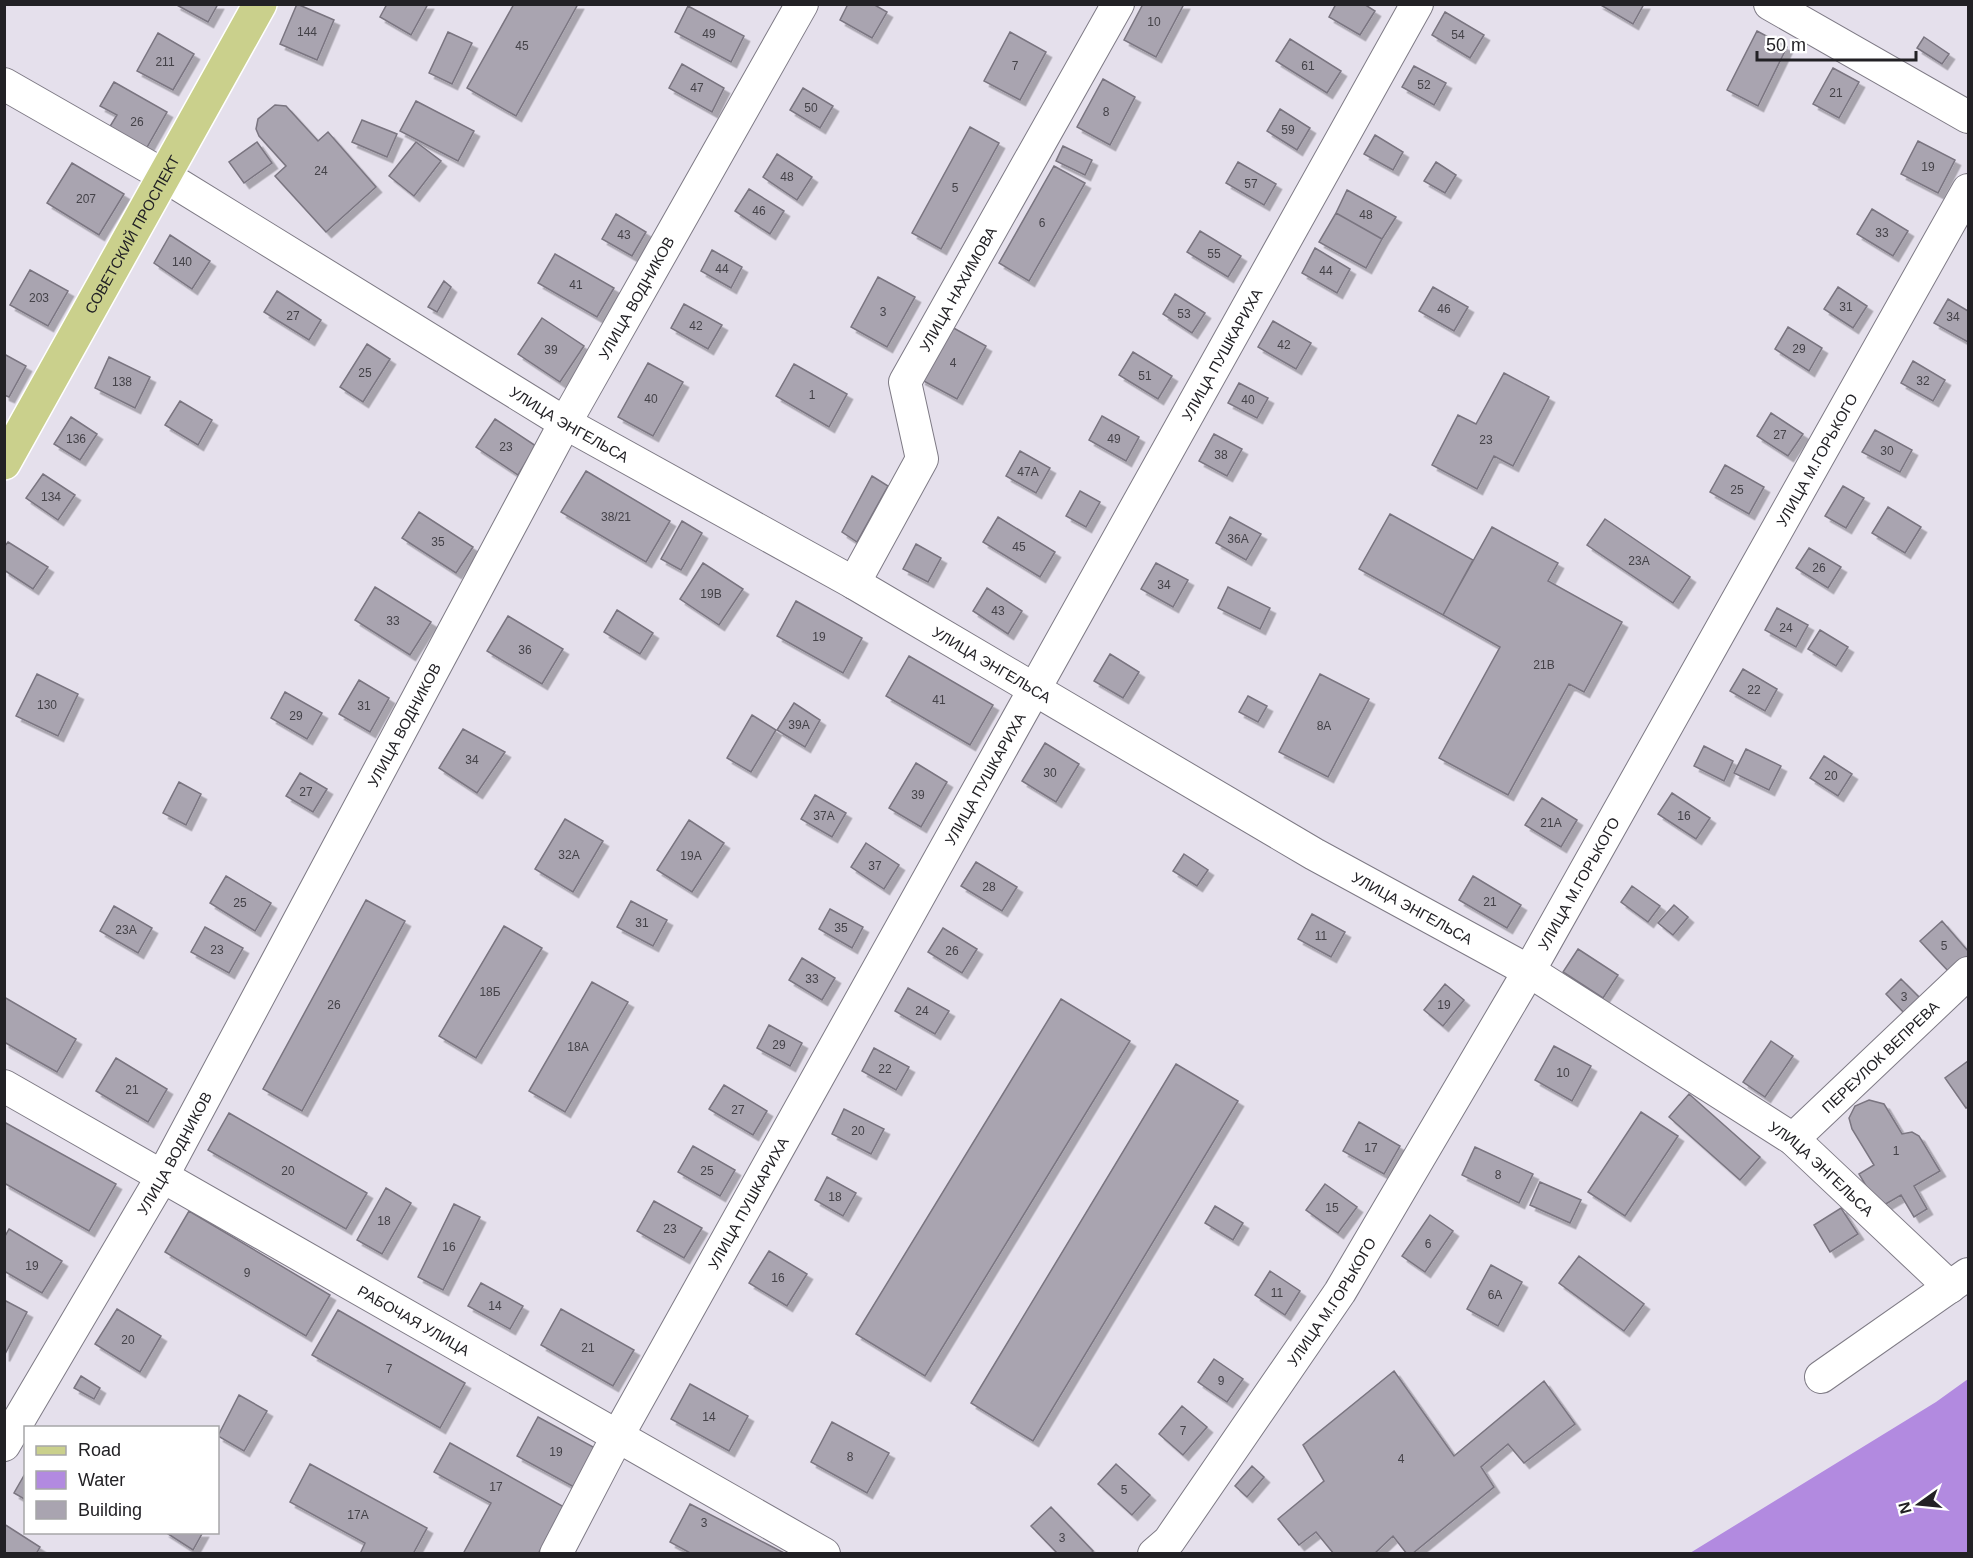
<svg xmlns="http://www.w3.org/2000/svg" width="1973" height="1558" viewBox="0 0 1973 1558" font-family="Arial,sans-serif">
  <style>
    .water { fill: #b28ae0 }
    .building { fill: #a9a4b0; stroke: #7a7580; stroke-width: 1.5; filter: url(#shadow) }
    .lines { fill: none; stroke-linecap: round; stroke-linejoin: round }
    .minor-casing { stroke: #7e7a85; stroke-width: 34 }
    .major-casing { stroke: #fff; stroke-width: 36 }
    .minor { stroke: #fff; stroke-width: 32 }
    .major { stroke: #cad08c; stroke-width: 33 }
    .labels { text-anchor: middle; dominant-baseline: central; stroke-width: 4.5; stroke-linejoin: round; paint-order: stroke }
    .number-label { font-size: 12px; fill: #444248 }
    .street-label { font-size: 15px; fill: #222125; stroke: #fff }
  </style>
  <defs>
    <filter id="shadow"><feDropShadow dx="5.5" dy="5.5" stdDeviation="0" flood-color="#0004"/></filter>
  </defs>
  <rect width="100%" height="100%" fill="#e5e0ec"/>
  <!-- water -->
  <path class="water" d="M1968 1379V1553H1690L1936 1402Z"/>
  <!-- building -->
  <path class="building" d="M175 4H218L208 22Z
    M297 4 334 20 317 60 280 44Z
    M387 4H428L411 35 380 17Z
    M514 4H578L516 116 467 88Z
    M848 4H873L887 12 872 38 840 20Z
    M1143 4H1184L1156 57 1124 40Z
    M1336 4H1364L1375 11 1360 35 1329 17Z
    M1599 4H1644L1633 24Z
    M688 6 744 36 731 62 675 32Z
    M1445 12 1484 35 1470 58 1432 35Z
    M1757 31 1787 47 1758 106 1727 90Z
    M448 32 472 43 452 84 429 73Z
    M1010 32 1046 52 1020 100 984 81Z
    M158 33 194 54 173 90 137 71Z
    M1924 37 1949 54 1942 64 1917 48Z
    M1290 39 1341 71 1327 93 1276 61Z
    M682 64 724 88 712 112 669 88Z
    M1414 66 1446 83 1434 105 1402 87Z
    M1833 68 1859 82 1839 118 1813 104Z
    M1103 79 1135 97 1110 145 1077 127Z
    M114 82 167 112 146 149 109 128 117 115 100 106Z
    M803 88 833 106 820 128 790 110Z
    M416 101 474 131 458 161 400 131Z
    M275 105 286 106 318 141 328 132 376 187 326 232 275 176 286 166 259 136 256 129 258 119Z
    M1280 109 1310 128 1297 150 1267 131Z
    M362 120 397 134 387 157 352 142Z
    M970 127 999 143 941 249 912 233Z
    M1375 135 1403 152 1393 170 1364 154Z
    M1918 141 1955 160 1938 193 1901 174Z
    M257 142 272 163 244 183 229 162Z
    M416 142 441 161 414 196 389 176Z
    M1063 146 1092 160 1085 175 1056 161Z
    M777 154 812 177 797 200 763 177Z
    M1238 162 1276 184 1264 205 1226 183Z
    M1436 162 1456 175 1445 193 1424 181Z
    M72 163 124 194 99 235 47 203Z
    M1054 166 1085 183 1029 281 999 263Z
    M749 189 784 211 770 234 735 211Z
    M1347 190 1396 217 1382 239 1336 213Z
    M1872 209 1908 231 1893 256 1857 234Z
    M1336 213 1382 239 1366 268 1319 242Z
    M616 214 646 232 632 256 602 239Z
    M1200 231 1241 256 1228 277 1187 252Z
    M170 235 210 261 192 289 154 263Z
    M1315 248 1350 269 1337 293 1302 273Z
    M712 250 742 267 731 288 701 271Z
    M555 254 614 288 597 317 538 283Z
    M30 270 68 291 48 326 10 305Z
    M878 277 915 297 887 347 851 327Z
    M444 281 451 287 437 312 428 307Z
    M1433 287 1468 307 1454 331 1419 311Z
    M1838 287 1867 306 1853 328 1824 309Z
    M277 291 321 320 309 340 264 312Z
    M1175 294 1205 313 1192 333 1163 314Z
    M1948 299 1968 311V342L1934 323Z
    M684 304 722 325 708 349 671 328Z
    M542 318 584 346 560 382 518 354Z
    M1273 321 1311 343 1296 369 1258 347Z
    M950 326 986 346 957 399 920 379Z
    M1788 327 1822 348 1809 371 1775 349Z
    M367 344 390 359 363 402 340 387Z
    M1133 352 1172 376 1158 399 1119 375Z
    M4 354 26 366 9 397 4 395Z
    M109 357 150 377 135 408 95 388Z
    M1913 361 1945 380 1933 401 1901 383Z
    M648 363 683 382 653 436 618 417Z
    M794 364 847 394 829 427 776 396Z
    M1504 373 1549 397 1513 466 1494 456 1477 489 1432 465 1458 415 1476 424Z
    M1239 383 1268 398 1257 418 1228 403Z
    M180 401 212 420 198 445 165 425Z
    M1771 413 1803 434 1788 456 1757 436Z
    M1102 416 1139 437 1126 461 1089 440Z
    M71 417 97 434 80 460 54 444Z
    M495 419 536 446 518 475 476 447Z
    M1875 430 1912 450 1900 472 1862 452Z
    M1214 434 1242 449 1227 476 1199 461Z
    M1020 451 1050 468 1036 493 1006 476Z
    M1725 465 1764 487 1749 514 1710 492Z
    M586 471 670 521 646 562 561 512Z
    M43 474 75 495 58 520 26 498Z
    M872 476 888 486 857 542 842 532Z
    M1843 486 1864 498 1846 528 1825 516Z
    M1080 491 1100 502 1086 527 1066 516Z
    M1888 507 1921 527 1905 553 1872 533Z
    M419 512 473 547 456 573 402 538Z
    M1390 514 1473 560 1443 615 1359 569Z
    M998 517 1055 552 1040 577 983 542Z
    M1230 517 1261 534 1246 560 1216 543Z
    M1605 519 1690 577 1673 603 1587 545Z
    M682 521 702 533 681 570 661 559Z
    M1492 527 1558 563 1548 581 1622 622 1584 692 1569 684 1508 795 1439 758 1500 647 1443 615Z
    M8 542 48 567 33 589 4 570V547Z
    M916 544 941 558 928 582 903 569Z
    M1809 548 1841 567 1828 588 1796 568Z
    M703 563 743 589 719 625 680 599Z
    M1156 563 1188 580 1173 607 1141 589Z
    M375 587 431 622 410 655 355 620Z
    M1228 587 1270 608 1260 629 1218 608Z
    M987 588 1022 611 1008 634 973 611Z
    M796 601 862 638 843 673 777 636Z
    M1777 608 1808 625 1796 647 1765 630Z
    M617 610 653 633 640 654 604 632Z
    M508 616 563 649 542 684 487 651Z
    M1820 630 1848 647 1836 666 1808 649Z
    M1110 654 1139 672 1123 698 1094 681Z
    M909 656 993 705 970 745 886 696Z
    M1743 669 1777 689 1765 711 1730 691Z
    M37 674 78 694 58 736 16 716Z
    M1320 674 1369 699 1328 777 1279 752Z
    M359 680 389 698 370 732 339 714Z
    M285 692 322 713 307 739 271 718Z
    M1248 696 1267 706 1258 722 1239 712Z
    M794 703 820 720 805 747 777 730Z
    M752 715 776 730 751 772 727 758Z
    M463 729 505 752 477 793 439 768Z
    M1045 743 1079 764 1056 802 1022 781Z
    M1704 746 1733 761 1724 781 1694 766Z
    M1746 749 1781 766 1769 790 1734 773Z
    M1824 756 1852 774 1838 796 1810 778Z
    M916 763 947 782 921 827 889 808Z
    M300 773 327 789 313 812 286 796Z
    M179 782 201 794 186 825 163 813Z
    M1672 793 1710 818 1696 839 1658 814Z
    M815 795 846 813 832 837 801 819Z
    M1542 798 1577 820 1561 847 1525 825Z
    M565 819 603 841 573 892 535 869Z
    M689 820 724 843 692 892 657 870Z
    M866 843 899 865 884 889 851 867Z
    M1184 854 1208 870 1197 886 1173 871Z
    M976 862 1017 887 1002 911 961 886Z
    M226 876 271 903 255 931 210 903Z
    M1473 876 1521 905 1507 928 1459 900Z
    M1632 886 1660 906 1648 922 1621 902Z
    M366 900 405 921 302 1111 263 1089Z
    M631 901 667 920 653 946 617 927Z
    M1674 905 1688 917 1673 935 1658 923Z
    M114 906 152 928 138 953 100 931Z
    M830 909 863 927 852 948 819 929Z
    M1312 914 1345 932 1331 957 1298 939Z
    M1942 921 1968 951V956L1950 973 1920 941Z
    M504 926 542 948 476 1058 439 1036Z
    M205 927 243 948 229 973 191 952Z
    M943 928 977 949 962 973 928 952Z
    M1578 949 1618 975 1603 998 1563 972Z
    M802 958 835 978 822 1000 789 980Z
    M1901 979 1922 1000 1906 1015 1886 994Z
    M592 982 628 1002 565 1112 529 1091Z
    M1445 984 1464 1000 1443 1026 1424 1010Z
    M908 988 949 1011 935 1034 895 1011Z
    M4 997 76 1039 57 1072 4 1042Z
    M1061 999 1130 1041 925 1376 856 1334Z
    M769 1025 802 1043 790 1066 757 1048Z
    M1771 1041 1793 1056 1765 1097 1743 1082Z
    M1554 1046 1591 1066 1572 1101 1535 1080Z
    M874 1048 909 1067 896 1090 862 1071Z
    M116 1058 167 1089 148 1122 96 1091Z
    M1968 1061V1107L1966 1108 1945 1078Z
    M1176 1064 1238 1101 1033 1441 971 1403Z
    M724 1085 767 1111 753 1135 709 1109Z
    M1689 1094 1760 1157 1740 1180 1669 1117Z
    M1869 1100 1884 1104 1902 1134 1912 1132 1919 1136 1940 1171 1914 1186 1927 1209 1914 1217 1901 1195 1879 1208 1859 1174 1874 1165 1852 1129 1849 1118 1855 1106Z
    M844 1109 884 1129 871 1154 832 1134Z
    M1641 1112 1678 1136 1625 1216 1588 1192Z
    M229 1113 367 1193 346 1229 208 1150Z
    M4 1122 116 1184 89 1231 4 1183Z
    M1359 1122 1400 1146 1384 1174 1343 1151Z
    M693 1146 735 1170 720 1196 678 1172Z
    M1475 1147 1533 1174 1519 1203 1462 1175Z
    M827 1177 856 1193 843 1216 815 1200Z
    M1540 1182 1581 1200 1570 1223 1530 1205Z
    M1325 1184 1357 1207 1338 1233 1306 1210Z
    M386 1188 411 1203 382 1254 357 1240Z
    M654 1201 702 1228 684 1258 637 1231Z
    M454 1204 480 1217 443 1290 418 1277Z
    M1215 1206 1243 1223 1233 1240 1205 1223Z
    M1841 1208 1858 1234 1830 1252 1814 1225Z
    M189 1211 330 1295 306 1336 165 1252Z
    M1430 1215 1453 1231 1425 1272 1402 1256Z
    M9 1229 62 1261 42 1293 4 1271V1238Z
    M769 1251 807 1274 787 1306 749 1283Z
    M1579 1256 1644 1304 1624 1331 1559 1283Z
    M1491 1265 1522 1282 1498 1326 1467 1309Z
    M1270 1271 1300 1291 1285 1315 1255 1295Z
    M481 1283 523 1306 510 1329 468 1306Z
    M4 1300 27 1312 4 1356Z
    M117 1309 161 1336 140 1372 95 1344Z
    M561 1309 634 1350 613 1386 541 1345Z
    M338 1310 465 1383 440 1428 312 1355Z
    M1214 1359 1243 1379 1227 1402 1198 1382Z
    M1394 1371 1454 1456 1544 1381 1575 1424 1524 1463 1508 1444 1481 1467 1494 1487 1412 1554H1407L1393 1536 1374 1554H1334L1316 1532 1299 1545 1278 1519 1324 1481 1303 1445Z
    M81 1376 100 1388 94 1399 74 1388Z
    M690 1384 748 1416 729 1451 671 1419Z
    M239 1395 267 1411 244 1451 218 1436Z
    M1182 1406 1207 1427 1183 1455 1159 1434Z
    M538 1417 595 1448 574 1487 517 1456Z
    M832 1422 889 1453 867 1493 811 1462Z
    M450 1443 564 1507 538 1554H463L491 1503 434 1472Z
    M310 1464 427 1528 413 1554H360L365 1543 290 1502Z
    M1116 1464 1150 1495 1132 1515 1098 1484Z
    M1252 1466 1264 1477 1247 1497 1235 1486Z
    M26 1472V1500L14 1493Z
    M690 1504 786 1554H692L670 1542Z
    M1051 1507 1093 1551 1090 1554H1058L1031 1526Z
    M4 1524 40 1547 36 1554H4Z
    M165 1532H203L193 1550Z"/>
  <g class="lines">
    <!-- minor casing -->
    <g class="minor-casing">
      <g id="minor">
        <path d="M1770 4 1968 117"/>
        <path id="s1" d="M4 84 163 175 565 423 854 583 1314 854 1529 971 1793 1139 1950 1287"/>
        <path id="s2" d="M854 583 922 459 905 382 1118 4"/>
        <path id="s3" d="M4 1086 824 1554"/>
        <path id="s4" d="M1793 1139 1968 973"/>
        <path d="M1821 1377 1968 1274"/>
        <path id="s5" d="M4 1445 162 1177 565 423 802 4"/>
        <path id="s6" d="M556 1554 617 1437 1417 4"/>
        <path id="s7" d="M1154 1554 1169 1541 1340 1292 1529 971 1968 190"/>
      </g>
    </g>
    <!-- major casing -->
    <g class="major-casing">
      <g id="major">
        <path id="s8" d="M4 463 260 4"/>
      </g>
    </g>
    <!-- minor -->
    <use href="#minor" class="minor"/>
    <!-- major -->
    <use href="#major" class="major"/>
  </g>
  <g class="labels">
    <!-- number labels -->
    <g class="number-label">
      <text x="1154" y="22">10</text>
      <text x="307" y="32">144</text>
      <text x="709" y="34">49</text>
      <text x="1458" y="35">54</text>
      <text x="522" y="46">45</text>
      <text x="165" y="62">211</text>
      <text x="1015" y="66">7</text>
      <text x="1308" y="66">61</text>
      <text x="1424" y="85">52</text>
      <text x="697" y="88">47</text>
      <text x="1836" y="93">21</text>
      <text x="811" y="108">50</text>
      <text x="1106" y="112">8</text>
      <text x="137" y="122">26</text>
      <text x="1288" y="130">59</text>
      <text x="1928" y="167">19</text>
      <text x="321" y="171">24</text>
      <text x="787" y="177">48</text>
      <text x="1251" y="184">57</text>
      <text x="955" y="188">5</text>
      <text x="86" y="199">207</text>
      <text x="759" y="211">46</text>
      <text x="1366" y="215">48</text>
      <text x="1042" y="223">6</text>
      <text x="1882" y="233">33</text>
      <text x="624" y="235">43</text>
      <text x="1214" y="254">55</text>
      <text x="182" y="262">140</text>
      <text x="722" y="269">44</text>
      <text x="1326" y="271">44</text>
      <text x="576" y="285">41</text>
      <text x="39" y="298">203</text>
      <text x="1846" y="307">31</text>
      <text x="1444" y="309">46</text>
      <text x="883" y="312">3</text>
      <text x="1184" y="314">53</text>
      <text x="293" y="316">27</text>
      <text x="1953" y="317">34</text>
      <text x="696" y="326">42</text>
      <text x="1284" y="345">42</text>
      <text x="1799" y="349">29</text>
      <text x="551" y="350">39</text>
      <text x="953" y="363">4</text>
      <text x="365" y="373">25</text>
      <text x="1145" y="376">51</text>
      <text x="1923" y="381">32</text>
      <text x="122" y="382">138</text>
      <text x="812" y="395">1</text>
      <text x="651" y="399">40</text>
      <text x="1248" y="400">40</text>
      <text x="1780" y="435">27</text>
      <text x="76" y="439">136</text>
      <text x="1114" y="439">49</text>
      <text x="1486" y="440">23</text>
      <text x="506" y="447">23</text>
      <text x="1887" y="451">30</text>
      <text x="1221" y="455">38</text>
      <text x="1028" y="472">47А</text>
      <text x="1737" y="490">25</text>
      <text x="51" y="497">134</text>
      <text x="616" y="517">38/21</text>
      <text x="1238" y="539">36А</text>
      <text x="438" y="542">35</text>
      <text x="1019" y="547">45</text>
      <text x="1639" y="561">23А</text>
      <text x="1819" y="568">26</text>
      <text x="1164" y="585">34</text>
      <text x="711" y="594">19В</text>
      <text x="998" y="611">43</text>
      <text x="393" y="621">33</text>
      <text x="1786" y="628">24</text>
      <text x="819" y="637">19</text>
      <text x="525" y="650">36</text>
      <text x="1544" y="665">21В</text>
      <text x="1754" y="690">22</text>
      <text x="939" y="700">41</text>
      <text x="47" y="705">130</text>
      <text x="364" y="706">31</text>
      <text x="296" y="716">29</text>
      <text x="799" y="725">39А</text>
      <text x="1324" y="726">8А</text>
      <text x="472" y="760">34</text>
      <text x="1050" y="773">30</text>
      <text x="1831" y="776">20</text>
      <text x="306" y="792">27</text>
      <text x="918" y="795">39</text>
      <text x="824" y="816">37А</text>
      <text x="1684" y="816">16</text>
      <text x="1551" y="823">21А</text>
      <text x="569" y="855">32А</text>
      <text x="691" y="856">19А</text>
      <text x="875" y="866">37</text>
      <text x="989" y="887">28</text>
      <text x="1490" y="902">21</text>
      <text x="240" y="903">25</text>
      <text x="642" y="923">31</text>
      <text x="841" y="928">35</text>
      <text x="126" y="930">23А</text>
      <text x="1321" y="936">11</text>
      <text x="1944" y="946">5</text>
      <text x="217" y="950">23</text>
      <text x="952" y="951">26</text>
      <text x="812" y="979">33</text>
      <text x="490" y="992">18Б</text>
      <text x="1904" y="997">3</text>
      <text x="334" y="1005">26</text>
      <text x="1444" y="1005">19</text>
      <text x="922" y="1011">24</text>
      <text x="779" y="1045">29</text>
      <text x="578" y="1047">18А</text>
      <text x="885" y="1069">22</text>
      <text x="1563" y="1073">10</text>
      <text x="132" y="1090">21</text>
      <text x="738" y="1110">27</text>
      <text x="858" y="1131">20</text>
      <text x="1371" y="1148">17</text>
      <text x="1896" y="1151">1</text>
      <text x="288" y="1171">20</text>
      <text x="707" y="1171">25</text>
      <text x="1498" y="1175">8</text>
      <text x="835" y="1197">18</text>
      <text x="1332" y="1208">15</text>
      <text x="384" y="1221">18</text>
      <text x="670" y="1229">23</text>
      <text x="1428" y="1244">6</text>
      <text x="449" y="1247">16</text>
      <text x="32" y="1266">19</text>
      <text x="247" y="1273">9</text>
      <text x="778" y="1278">16</text>
      <text x="1277" y="1293">11</text>
      <text x="1495" y="1295">6А</text>
      <text x="495" y="1306">14</text>
      <text x="128" y="1340">20</text>
      <text x="588" y="1348">21</text>
      <text x="389" y="1369">7</text>
      <text x="1221" y="1381">9</text>
      <text x="709" y="1417">14</text>
      <text x="1183" y="1431">7</text>
      <text x="556" y="1452">19</text>
      <text x="850" y="1457">8</text>
      <text x="1401" y="1459">4</text>
      <text x="496" y="1487">17</text>
      <text x="1124" y="1490">5</text>
      <text x="358" y="1515">17А</text>
      <text x="704" y="1523">3</text>
      <text x="1062" y="1538">3</text>
    </g>
    <!-- street labels -->
    <g class="street-label">
      <text stroke="none"><textPath href="#s8" startOffset="262">СОВЕТСКИЙ ПРОСПЕКТ</textPath></text>
      <text stroke="none"><textPath href="#s2" startOffset="327">УЛИЦА НАХИМОВА</textPath></text>
      <text stroke="none"><textPath href="#s5" startOffset="1310">УЛИЦА ВОДНИКОВ</textPath></text>
      <text stroke="none"><textPath href="#s6" startOffset="1372">УЛИЦА ПУШКАРИХА</textPath></text>
      <text stroke="none"><textPath href="#s1" startOffset="660">УЛИЦА ЭНГЕЛЬСА</textPath></text>
      <text stroke="none"><textPath href="#s7" startOffset="1281">УЛИЦА М.ГОРЬКОГО</textPath></text>
      <text stroke="none"><textPath href="#s1" startOffset="1146">УЛИЦА ЭНГЕЛЬСА</textPath></text>
      <text stroke="none"><textPath href="#s5" startOffset="824">УЛИЦА ВОДНИКОВ</textPath></text>
      <text stroke="none"><textPath href="#s6" startOffset="886">УЛИЦА ПУШКАРИХА</textPath></text>
      <text stroke="none"><textPath href="#s7" startOffset="795">УЛИЦА М.ГОРЬКОГО</textPath></text>
      <text stroke="none"><textPath href="#s1" startOffset="1632">УЛИЦА ЭНГЕЛЬСА</textPath></text>
      <text stroke="none"><textPath href="#s4" startOffset="120">ПЕРЕУЛОК ВЕПРЕВА</textPath></text>
      <text stroke="none"><textPath href="#s5" startOffset="338">УЛИЦА ВОДНИКОВ</textPath></text>
      <text stroke="none"><textPath href="#s1" startOffset="2118">УЛИЦА ЭНГЕЛЬСА</textPath></text>
      <text stroke="none"><textPath href="#s6" startOffset="400">УЛИЦА ПУШКАРИХА</textPath></text>
      <text stroke="none"><textPath href="#s7" startOffset="309">УЛИЦА М.ГОРЬКОГО</textPath></text>
      <text stroke="none"><textPath href="#s3" startOffset="472">РАБОЧАЯ УЛИЦА</textPath></text>
    </g>
  </g>
  <!-- border -->
  <rect width="1973" height="1558" fill="none" stroke="#222125" stroke-width="12"/>
  <!-- legend -->
  <rect x="24" y="1426" width="195" height="108" fill="#ffffff" stroke="#a7a6a8" stroke-width="1.5"/>
  <rect x="36" y="1446" width="30" height="9" fill="#cad08c" stroke="#a7a6a8" stroke-width="1.5"/>
  <text x="78" y="1456" font-size="18" fill="#222125">Road</text>
  <rect x="36" y="1471" width="30" height="18" fill="#b28ae0" stroke="#a7a6a8" stroke-width="1.5"/>
  <text x="78" y="1486" font-size="18" fill="#222125">Water</text>
  <rect x="36" y="1501" width="30" height="18" fill="#a9a4b0" stroke="#a7a6a8" stroke-width="1.5"/>
  <text x="78" y="1516" font-size="18" fill="#222125">Building</text>
  <!-- north arrow -->
  <g transform="translate(1919 1504) rotate(255)" stroke="#ffffff" stroke-width="4.5" paint-order="stroke">
  <path d="M0-4.5L10 22L0 15L-10 22Z" fill="#222125"/>
  <text y="-9" font-size="16" font-weight="bold" text-anchor="middle" fill="#222125">N</text>
  </g>
  <!-- scale -->
  <path d="M1757 51v9h159v-9" fill="none" stroke="#222125" stroke-width="3"/>
  <text x="1766" y="51" font-size="18" fill="#222125" stroke="#ffffff" stroke-width="4.5" paint-order="stroke">50 m</text>
</svg>
